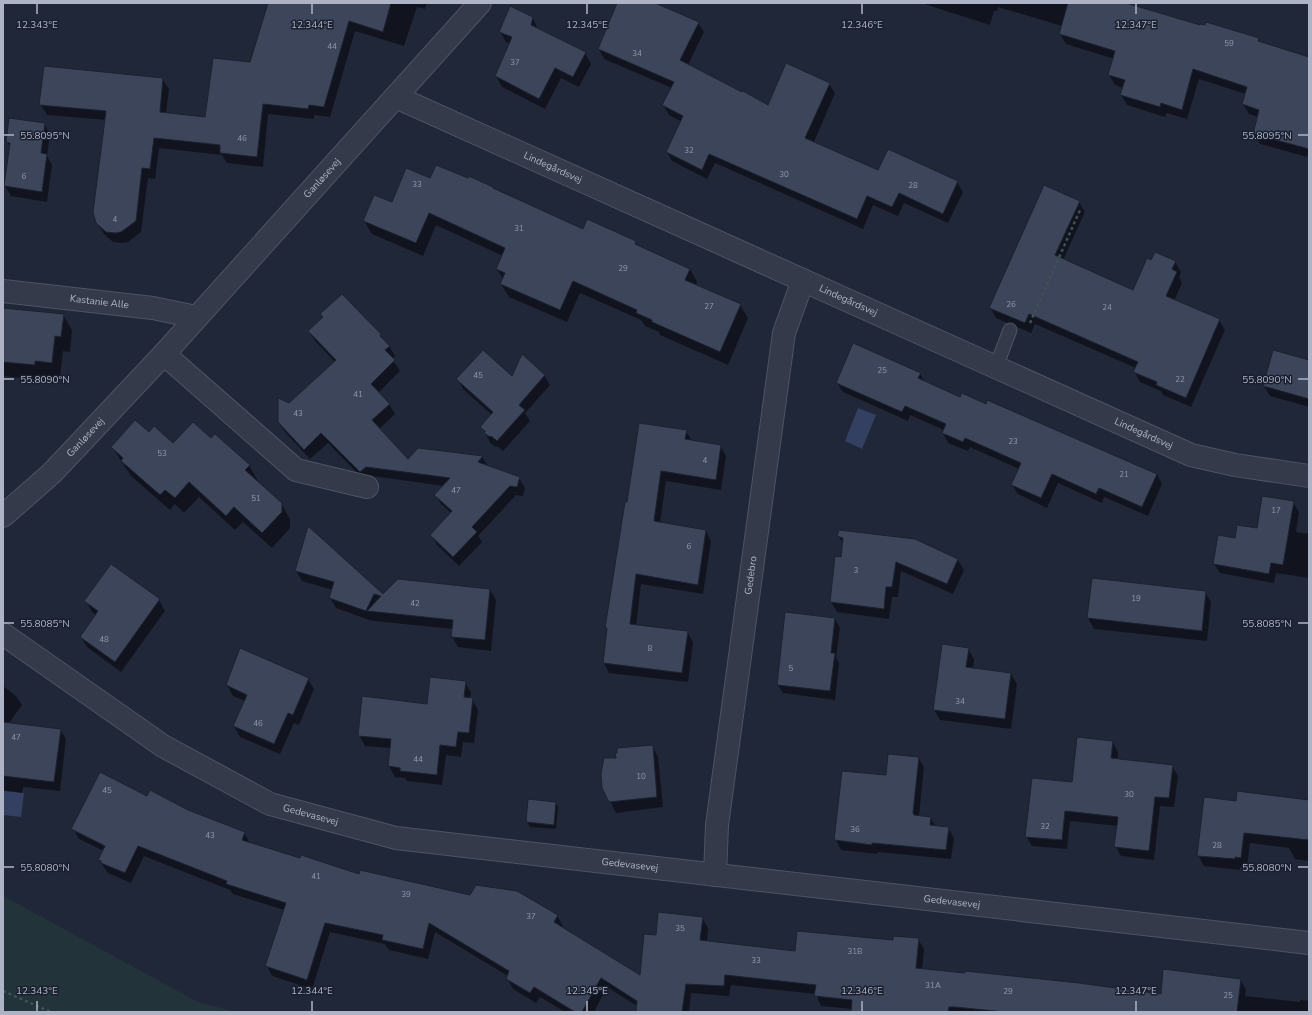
<svg xmlns="http://www.w3.org/2000/svg" width="1312" height="1015" viewBox="0 0 1312 1015" font-family="'Nunito Sans',sans-serif">
  <style>
    .green { fill: #22343a }
    .water { fill: #334061 }
    .shadow { fill: #0007 }
    .building { fill: #3c4559; stroke: #1b2130 }
    .lines { fill: none; stroke-linecap: round; stroke-linejoin: round }
    .service-casing { stroke: #4e5464; stroke-width: 15 }
    .minor-casing { stroke: #4e5464; stroke-width: 24 }
    .tertiary-casing { stroke: #4e5464; stroke-width: 24 }
    .path { stroke: #405157; stroke-width: 2.5; stroke-dasharray: 3 3; stroke-linecap: butt }
    .service { stroke: #343a49; stroke-width: 13 }
    .minor { stroke: #343a49; stroke-width: 22 }
    .tertiary { stroke: #343a49; stroke-width: 22 }
    .ticks { fill: none; stroke: #aeb4c6; stroke-width: 1.5 }
    .labels { text-anchor: middle; dominant-baseline: central; stroke-width: 3; stroke-linejoin: round; paint-order: stroke }
    .number-label { font-size: 8px; fill: #9298ab }
    .street-label { font-size: 10px; fill: #aeb4c6; stroke: #191f2e }
    .ticks-label { font-size: 10px; text-anchor: middle; fill: #aeb4c6; stroke: #191f2e; stroke-width: 3; stroke-linejoin: round; paint-order: stroke }
  </style>
  <rect width="100%" height="100%" fill="#202739"/>
  <!-- green -->
  <path class="green" d="M3 896 198 1002 236 1012H3Z"/>
  <!-- water -->
  <path class="water" d="M858 408 876 415 862 449 845 441Z
    M3 791 24 793 21 817 3 815Z"/>
  <!-- shadow -->
  <path class="shadow" d="M298 3H427L425 9 417 7 404 46 355 31 330 117 314 115V119L268 114 263 167 227 163 222 155 159 148 155 179 148 178 141 232 128 242 122 243 113 242 104 234 97 223 106 120 47 115 40 104 162 79 169 89 166 114 206 118Z
    M618 3H653L698 23 704 32 688 65 768 106 829 84 835 93 814 142 879 172 957 182 963 192 948 223 904 203 898 216 873 205 863 229 715 163 707 179 672 161 667 152 682 122 669 115 663 105 672 88 604 59 599 49Z
    M921 3H1123L1200 26 1258 39 1260 43 1307 57 1309 51V149L1307 157 1260 144 1254 134 1258 117 1249 114 1243 104 1246 94 1199 79 1187 119 1167 113 1165 117 1127 105 1121 95 1123 88 1115 85 1109 75 1114 59 1066 44 1060 34 1062 26 998 7 997 11H994L990 25Z
    M533 18 538 30 585 53 591 64 579 87 561 78 545 109 502 87 496 76 511 44 506 42 500 31Z
    M44 124 50 134 47 156 52 165 47 202 11 196 5 186 11 149 7 142Z
    M431 179 494 190 583 230 635 242 638 247 690 269 697 282 696 286 740 305 748 318 728 365 660 335 659 332 645 326 641 320 580 293 567 322 509 297 501 284 503 279 497 269 503 256 436 225 423 256 372 234 364 221Z
    M1079 202 1085 212 1063 260 1134 291 1152 261 1175 262 1181 272 1179 277 1182 283 1174 301 1219 320 1225 330 1191 407 1163 395 1161 391 1140 382 1135 372 1136 368 1035 324 1031 333 996 318 991 308Z
    M3 309 63 315 72 330 70 352 63 351 60 378 44 376 43 380 3 376Z
    M321 315 380 335 389 346 395 356 392 359 400 371 378 393 389 404 395 414 379 429 408 460 419 449 482 457 488 466 519 478 525 488 523 496 516 495 478 536 482 542 459 566 437 545 431 535 451 513 441 504 435 495 444 486 372 476 366 482 328 443 310 459 285 432 279 422 290 404 335 362 315 341 309 331 323 318Z
    M1309 361V407L1270 396 1264 386Z
    M920 373 925 383 961 398 1157 474 1162 484 1148 516 1104 497 1102 503 1058 483 1047 508 1018 494 1012 485 1019 469 970 447 968 451 948 443 943 433 944 430 910 415 908 421 843 392 837 383Z
    M544 375 550 385 525 413 530 421 503 451 497 446 496 447 491 444 482 427 492 415 463 389 458 379Z
    M686 431 692 441 720 446 726 456 721 490 666 481 660 523 706 531 711 541 703 594 641 584 636 626 687 632 693 642 688 682 609 673 604 663 607 631 606 628 627 503Z
    M149 434 173 445 211 439 249 465 258 481 257 482 281 503 290 519V528L272 548 243 522 235 530 199 497 184 513 175 504 170 510 131 476 112 447Z
    M1293 502 1299 512 1296 532 1309 534V578L1276 573 1274 583 1220 573 1214 564 1235 539 1258 529Z
    M838 535 915 540 958 560 964 570 953 594 901 571 898 597H892L889 619 837 612 831 602 841 559 843 544Z
    M111 566 159 600 165 611 121 672 87 647 81 637 96 615 92 612 86 601Z
    M296 571 383 596 490 590 496 600 491 651 458 647 452 637 453 629 374 621 373 620 372 621 336 608 330 598 333 590 302 581Z
    M1093 580 1205 592 1211 602 1207 641 1094 629 1088 618Z
    M835 619 840 628 836 658 839 663 835 700 783 693 778 685Z
    M968 649 974 659 973 669 1011 674 1017 684 1011 729 940 720 934 710Z
    M308 679 314 689 299 725 294 723 280 754 240 737 234 726 245 701 233 696 227 685Z
    M465 682 471 693 470 699H472L478 710 474 743 463 742 461 757 446 755 442 785 407 781 405 778 395 777 389 766 391 748 365 746 359 735 428 705Z
    M3 686 16 696 22 705 9 723 60 730 66 739 60 791 23 787 22 793 3 790Z
    M1113 742 1118 752V759L1172 766 1178 776 1174 807 1160 806 1154 860 1121 856 1116 847 1118 826 1070 821 1067 849 1032 846 1026 836 1073 784Z
    M652 746 658 757 663 807 616 813 603 787 617 760Z
    M918 757 924 767 919 816 930 817 936 827 948 828 954 838 951 859 877 852V854L841 850 836 840 843 772 886 777Z
    M148 797 187 810 244 833 250 843 301 859 360 875 557 916 563 926 562 928 640 977 657 936 702 918 708 928 707 942 796 952 918 939 924 949 922 970 1162 995 1240 979 1246 990 1245 996 1300 1002V1000L1309 1001V1012H852V1009L821 1006 816 994 731 985 729 996 691 993 689 1012H637V1006L607 987 594 1012H565L540 997 536 1003 513 989 507 978 508 976 435 932 428 959 389 950 385 944 330 932 312 989 272 976 267 966 284 910 233 894 230 890 144 856 131 883 108 873 99 860 104 851 79 839 73 829Z
    M1309 801V861L1295 859 1289 848 1250 843 1247 868 1240 867V870L1204 866 1198 855 1237 802Z
    M556 803 558 808 556 829 530 827 527 822Z"/>
  <!-- building -->
  <path class="building" d="M268 3H391L383 32 349 21 324 107 309 105 308 109 263 104 257 157 220 153V145L154 138 150 169 142 168 136 221 121 232 115 233 106 232 96 223 93 212 106 111 39 105 44 66 163 78 160 112 205 117 213 58 250 62Z
    M617 3H655L699 22 680 60 742 92 743 91 768 105 786 63 830 83 805 138 878 170 888 149 958 181 943 214 899 193 892 207 867 196 857 219 709 154 702 170 666 152 683 116 662 105 674 82 598 49Z
    M1068 3H1126L1200 25V24L1205 25 1206 22 1259 38 1258 41 1309 57V149L1253 134 1259 110 1242 104 1247 87 1193 69 1182 110 1161 103 1160 107 1120 95 1125 80 1108 75 1115 51 1059 34Z
    M510 6 533 17 531 25 586 52 573 77 555 68 539 99 495 76 512 37 499 32Z
    M9 118 45 123 41 153 47 154 42 192 4 186 10 143 6 142Z
    M436 165 468 178 469 176 493 187V188L583 229 587 219 636 241 635 244 690 269 685 280 741 304 720 352 652 322V320L636 313 637 310 573 281 560 310 500 284 505 273 496 269 505 248 429 213 416 243 363 221 374 195 392 202 406 168 430 178Z
    M1044 185 1080 201 1055 255 1133 290 1147 258 1151 260 1155 252 1176 261 1172 269 1177 272 1166 296 1220 319 1186 398 1156 385 1157 382 1133 372 1138 362 1029 314 1025 323 989 308Z
    M342 294 381 334 380 336 390 346 385 350 395 360 371 384 390 404 372 420 408 459 418 448 483 456 478 462 520 477 517 487 510 486 472 527 477 532 453 557 430 535 452 511 434 495 450 478 366 467 360 472 321 433 304 450 278 422V398L289 403 336 360 308 331 323 317 320 314Z
    M3 308 64 314 61 337 55 336 52 363 35 361V365L3 362Z
    M853 343 921 373 918 378 960 397 962 393 986 404 987 400 1157 474 1142 507 1099 488 1096 494 1052 474 1041 498 1011 485 1021 463 965 438 963 442 942 433 946 424 905 406 902 412 836 383Z
    M483 350 512 376 522 354 545 375 519 405 525 410 497 441 491 436 490 437 484 433 485 431 480 427 493 412 456 379Z
    M1273 350 1309 360V399L1263 386Z
    M135 420 149 432 154 426 173 443 193 422 211 438 215 434 250 465 245 470 282 503V512L262 533 234 507 226 516 189 482 175 498 165 490 160 495 121 461 123 458 111 447Z
    M639 423 687 430 685 439 721 445 716 480 661 471 654 521 706 530 698 585 636 574 630 624 688 631 682 673 603 663 607 628H605L625 502H627Z
    M1262 496 1294 501 1283 565 1271 563 1269 574 1213 564 1218 535 1235 538 1237 525 1257 528Z
    M308 526 383 594 398 579 490 589 485 640 451 637 453 620 367 611 381 596 374 594 366 611 329 598 334 582 295 571Z
    M839 530 915 539 958 559 947 584 896 562 892 587H886L884 609 830 602 835 556 841 557 843 538 837 536Z
    M111 564 160 599 115 662 80 637 98 611 84 601Z
    M1092 578 1206 591 1202 631 1087 618Z
    M785 612 835 618 831 653H835L830 691 777 685Z
    M942 644 969 648 966 667 1011 673 1005 719 933 710Z
    M240 648 309 678 293 715 288 713 274 744 233 726 247 695 226 685Z
    M430 677 466 681 464 697 473 698 469 733 458 732 456 747 440 745 437 775 400 771V768L388 766 391 739 358 736 362 696 427 704Z
    M3 722 61 729 54 782 3 776Z
    M1077 737 1113 741 1111 758 1173 765 1169 798 1155 797 1149 851 1114 847 1118 817 1065 811 1062 840 1025 837 1032 778 1072 782Z
    M653 745 657 797 609 802 602 788 601 773 604 758H616L615 753H617V748Z
    M888 754 919 757 913 813 914 815 931 817 930 825 949 827 946 850 872 843V845L834 840 842 771 886 775Z
    M100 772 147 796 150 790 188 810 245 832 242 840 300 858 301 855 359 874 360 870 470 895 476 885 517 891 558 915 554 922 640 975 644 934 656 935 658 912 703 917 700 940 795 951 797 931 893 940V936L919 938 916 968 965 973V971L1079 983 1161 994 1163 969 1241 979 1237 1012H1005L955 1007H949L948 1012H851L852 1000 814 996 816 985 725 975 724 986 686 984 682 1012H636L637 1001 601 978 582 1012H575L534 987 530 993 506 979 509 971 429 923 423 949 382 940 383 935 325 923 307 980 265 966 286 903 226 884 227 881 138 846 125 873 101 863V861L98 860 105 846 71 829Z
    M1237 791 1309 800V840L1244 833 1241 858 1235 857V859L1197 856 1204 797 1236 801Z
    M528 799 556 802 554 825 526 822Z"/>
  <g class="lines">
    <!-- service casing -->
    <g class="service-casing">
      <path id="service" d="M996 367 1010 330"/>
    </g>
    <!-- minor casing -->
    <g class="minor-casing">
      <g id="minor">
        <path id="s1" d="M396 97 1191 455 1235 465 1309 476"/>
        <path id="s2" d="M3 291 153 308 196 317"/>
        <path d="M164 354 296 470 367 487"/>
        <path id="s3" d="M3 634 163 746 270 804 396 838 1309 943"/>
        <path id="s4" d="M715 875 717 825 784 333 803 280"/>
      </g>
    </g>
    <!-- tertiary casing -->
    <g class="tertiary-casing">
      <g id="tertiary">
        <path id="s5" d="M3 516 52 473 164 354 480 3"/>
      </g>
    </g>
    <!-- path -->
    <path class="path" d="M1030 323 1080 210
      M3 991 51 1012"/>
    <!-- service -->
    <use href="#service" class="service"/>
    <!-- minor -->
    <use href="#minor" class="minor"/>
    <!-- tertiary -->
    <use href="#tertiary" class="tertiary"/>
  </g>
  <!-- ticks -->
  <path class="ticks" d="M37 4V14M312 4V14M587 4V14M862 4V14M1136 4V14M4 135H14M1298 135H1308M4 379H14M1298 379H1308M4 623H14M1298 623H1308M4 867H14M1298 867H1308M37 1001V1011M312 1001V1011M587 1001V1011M862 1001V1011M1136 1001V1011"/>
  <g class="labels">
    <!-- number labels -->
    <g class="number-label">
      <text x="1229" y="43">59</text>
      <text x="332" y="46">44</text>
      <text x="637" y="53">34</text>
      <text x="515" y="62">37</text>
      <text x="242" y="138">46</text>
      <text x="689" y="150">32</text>
      <text x="784" y="174">30</text>
      <text x="24" y="176">6</text>
      <text x="417" y="184">33</text>
      <text x="913" y="185">28</text>
      <text x="115" y="219">4</text>
      <text x="519" y="228">31</text>
      <text x="623" y="268">29</text>
      <text x="1011" y="304">26</text>
      <text x="709" y="306">27</text>
      <text x="1107" y="307">24</text>
      <text x="882" y="370">25</text>
      <text x="478" y="375">45</text>
      <text x="1180" y="379">22</text>
      <text x="358" y="394">41</text>
      <text x="298" y="413">43</text>
      <text x="1013" y="441">23</text>
      <text x="162" y="453">53</text>
      <text x="705" y="460">4</text>
      <text x="1124" y="474">21</text>
      <text x="456" y="490">47</text>
      <text x="256" y="498">51</text>
      <text x="1276" y="510">17</text>
      <text x="689" y="546">6</text>
      <text x="856" y="570">3</text>
      <text x="1136" y="598">19</text>
      <text x="415" y="603">42</text>
      <text x="104" y="639">48</text>
      <text x="650" y="648">8</text>
      <text x="791" y="668">5</text>
      <text x="960" y="701">34</text>
      <text x="258" y="723">46</text>
      <text x="16" y="737">47</text>
      <text x="418" y="759">44</text>
      <text x="641" y="776">10</text>
      <text x="107" y="790">45</text>
      <text x="1129" y="794">30</text>
      <text x="1045" y="826">32</text>
      <text x="855" y="829">36</text>
      <text x="210" y="835">43</text>
      <text x="1217" y="845">28</text>
      <text x="316" y="876">41</text>
      <text x="406" y="894">39</text>
      <text x="531" y="916">37</text>
      <text x="680" y="928">35</text>
      <text x="855" y="951">31B</text>
      <text x="756" y="960">33</text>
      <text x="933" y="985">31A</text>
      <text x="1008" y="991">29</text>
      <text x="1228" y="995">25</text>
    </g>
    <!-- street labels -->
    <g class="street-label">
      <text stroke="none"><textPath href="#s1" startOffset="172">Lindegårdsvej</textPath></text>
      <text stroke="none"><textPath href="#s5" startOffset="465">Ganløsevej</textPath></text>
      <text stroke="none"><textPath href="#s1" startOffset="496">Lindegårdsvej</textPath></text>
      <text stroke="none"><textPath href="#s2" startOffset="97">Kastanie Alle</textPath></text>
      <text stroke="none"><textPath href="#s1" startOffset="820">Lindegårdsvej</textPath></text>
      <text stroke="none"><textPath href="#s5" startOffset="114">Ganløsevej</textPath></text>
      <text stroke="none"><textPath href="#s4" startOffset="302">Gedebro</textPath></text>
      <text stroke="none"><textPath href="#s3" startOffset="359">Gedevasevej</textPath></text>
      <text stroke="none"><textPath href="#s3" startOffset="683">Gedevasevej</textPath></text>
      <text stroke="none"><textPath href="#s3" startOffset="1007">Gedevasevej</textPath></text>
    </g>
  </g>
  <g class="ticks-label">
    <text x="37" y="28">12.343°E</text>
    <text x="312" y="28">12.344°E</text>
    <text x="587" y="28">12.345°E</text>
    <text x="862" y="28">12.346°E</text>
    <text x="1136" y="28">12.347°E</text>
    <text x="45" y="139">55.8095°N</text>
    <text x="1267" y="139">55.8095°N</text>
    <text x="45" y="383">55.8090°N</text>
    <text x="1267" y="383">55.8090°N</text>
    <text x="45" y="627">55.8085°N</text>
    <text x="1267" y="627">55.8085°N</text>
    <text x="45" y="871">55.8080°N</text>
    <text x="1267" y="871">55.8080°N</text>
    <text x="37" y="994">12.343°E</text>
    <text x="312" y="994">12.344°E</text>
    <text x="587" y="994">12.345°E</text>
    <text x="862" y="994">12.346°E</text>
    <text x="1136" y="994">12.347°E</text>
  </g>
  <!-- border -->
  <rect width="1312" height="1015" fill="none" stroke="#aeb4c6" stroke-width="8"/>
</svg>
